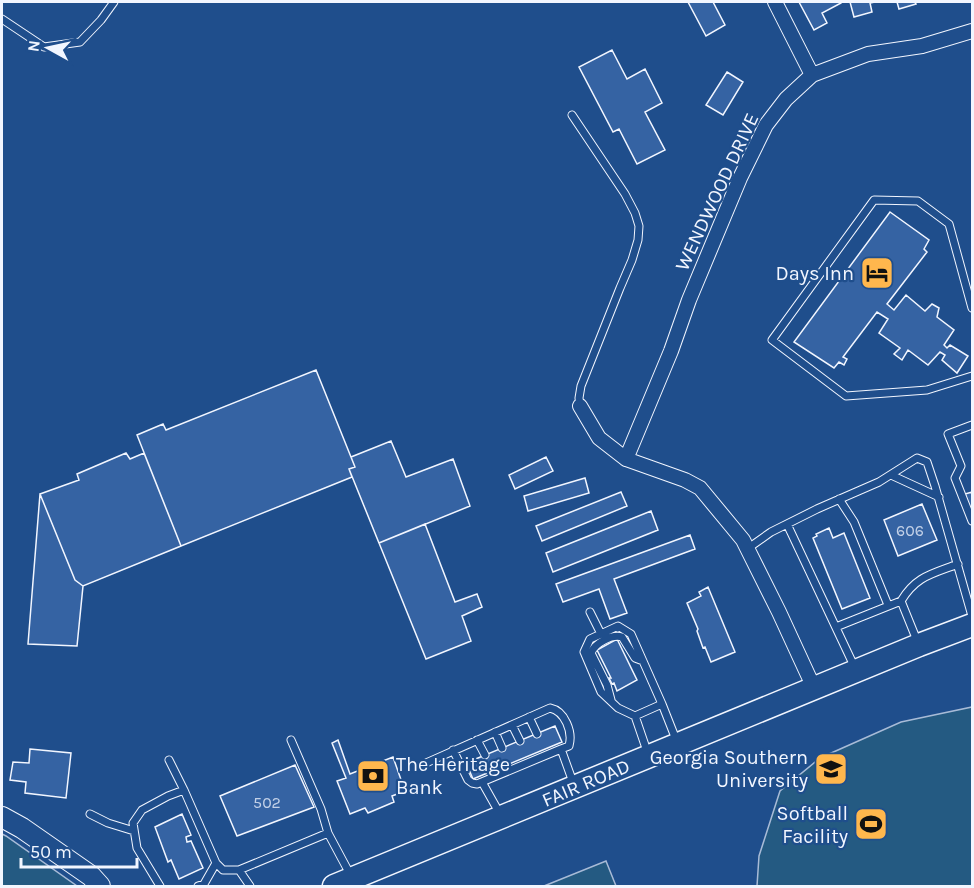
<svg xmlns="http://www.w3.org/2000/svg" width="974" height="888" viewBox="0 0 974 888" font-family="Karla,sans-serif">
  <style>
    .green { fill: #245a82; stroke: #a8bbd7; stroke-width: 1.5 }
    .building { fill: #3563a3; stroke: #f2f6ff; stroke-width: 1.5 }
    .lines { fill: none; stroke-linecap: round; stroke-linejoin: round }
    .lane-casing { stroke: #f2f6ff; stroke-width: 9 }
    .street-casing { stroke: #f2f6ff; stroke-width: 16 }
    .secondary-casing { stroke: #f2f6ff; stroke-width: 22 }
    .primary-casing { stroke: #f2f6ff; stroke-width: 25 }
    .lane { stroke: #1f4e8c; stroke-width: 7 }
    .street { stroke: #1f4e8c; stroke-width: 14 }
    .secondary { stroke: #1f4e8c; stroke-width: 20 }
    .primary { stroke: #1f4e8c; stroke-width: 22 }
    .labels { text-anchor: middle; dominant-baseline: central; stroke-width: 4.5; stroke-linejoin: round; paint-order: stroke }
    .number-label { font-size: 16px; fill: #c3d1e8 }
    .street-label { font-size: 20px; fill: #f2f6ff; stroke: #1f4e8c }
    .poi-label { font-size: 20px; fill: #f2f6ff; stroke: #1f4e8c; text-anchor: end }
  </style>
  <rect width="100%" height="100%" fill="#1f4e8c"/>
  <!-- green -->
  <path class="green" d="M972 707V886H757L759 856 780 791 820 758 901 722Z
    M2 834 6 836 77 886H2Z
    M606 861 616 886H544Z"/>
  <!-- building -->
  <path class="building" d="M688 2H713L725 25 706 36Z
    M799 2H841V3L822 13 827 23 814 30Z
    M850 2H875L870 3 872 12 854 17Z
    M897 2H915L916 4 899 9Z
    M612 50 627 79 645 69 662 103 645 112 665 150 637 164 619 129 613 132 579 67Z
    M727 72 743 82 723 115 706 105Z
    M890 212 929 240 924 249 927 252 887 304 894 310 906 295 925 311 932 304 939 308 937 317 954 330 944 345 947 348 950 345 968 356 957 373 942 360 945 355 940 352 928 365 908 350 902 360 894 354 900 348 879 333 888 319 877 312 843 357 847 359 844 365 839 362 834 368 794 342Z
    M316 370 355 467 349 469 352 477 181 546 137 435 163 424 166 430Z
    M391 441 406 477 453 459 470 506 379 543 349 469 355 467 351 457Z
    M126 453 130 459 144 453 181 546 83 586 75 580 40 494 79 480 77 474Z
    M546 457 553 471 515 489 509 475Z
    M585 478 589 493 528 511 524 496Z
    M621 492 627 506 542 541 536 526Z
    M972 492V515L965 494Z
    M40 494 75 580 83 586 77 646 28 644Z
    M922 504 937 540 898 556 884 520Z
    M651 511 658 530 553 572 546 553Z
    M425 524 455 602 477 594 482 607 462 616 471 641 426 659 379 543Z
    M829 528 833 538 844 533 870 598 842 609 813 538 817 536 816 534Z
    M690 535 695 549 614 579 627 613 610 619 599 589 563 602 556 584Z
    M708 587 735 652 711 662 705 647 703 648 697 631 698 629 687 603 701 596 699 592Z
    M617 639 637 680 617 691 614 683 612 684 609 678H611L597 650Z
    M555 726 562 742 473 779 466 763Z
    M338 740 350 774 393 757 405 791 392 796 394 802 368 813 365 808 350 814 337 781 346 778 332 743Z
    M30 749 71 753 66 798 25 793 26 782 10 780 13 762 29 763Z
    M295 765 314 807 237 836 220 796Z
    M182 814 191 835 186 837 187 842 191 841 203 868 179 879 171 860 168 862 155 827Z"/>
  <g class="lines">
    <!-- lane casing -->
    <g class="lane-casing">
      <path id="lane" d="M2 19 44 47 80 42 101 20 114 2
        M572 115 625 194 635 213 639 226 638 240 632 260 620 288 581 386 579 398 580 406
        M972 308 949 224 918 201 874 200 772 340 846 396 927 390 972 376
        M972 425 948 434 961 466 955 478 972 521
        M891 475 939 497
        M839 499 854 522 888 605
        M787 524 855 668
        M747 549 771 532 817 509 879 482 917 458 927 462 935 486 972 616
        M901 601C916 576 932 574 958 564
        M590 612 601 634
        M836 627 901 601 918 643
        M611 700 607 685 591 653C595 643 612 634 622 637L635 658 643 661
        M635 716 662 704
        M529 717 537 734
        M512 725 520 741
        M495 732 502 748
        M291 740 321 809 328 833
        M477 740 485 755
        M453 750 468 780 472 783 477 784 561 749
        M648 754 635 716 618 708 601 692 584 652 590 639 618 626 631 634 662 704 677 742
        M169 760 184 790
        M426 763 550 708C565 711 573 732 569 746L561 749 574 785
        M482 782 500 814
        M90 814 108 823 134 831
        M160 886 137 848 133 823 142 810 168 796 184 790 216 863 223 870H239
        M198 886 204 884 216 863
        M250 886 239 870 328 833 351 876"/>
    </g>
    <!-- street casing -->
    <g class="street-casing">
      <path id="street" d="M775 2 812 75
        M580 406 599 438 626 459 685 480 700 488 743 540 779 612 814 688
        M626 459 671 351 689 300 740 178 766 125 786 99 812 75 868 54 922 46 972 31"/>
    </g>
    <!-- secondary casing -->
    <g class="secondary-casing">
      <path id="secondary" d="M2 817 22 828 91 876 100 886"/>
    </g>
    <!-- primary casing -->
    <g class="primary-casing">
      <path id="primary" d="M334 886 919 645 972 625"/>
    </g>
    <!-- lane -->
    <use href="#lane" class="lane"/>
    <!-- street -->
    <use href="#street" class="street"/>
    <!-- secondary -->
    <use href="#secondary" class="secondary"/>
    <!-- primary -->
    <use href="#primary" class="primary"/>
  </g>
  <!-- icons -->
  <defs>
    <g id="hotel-square" transform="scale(1.725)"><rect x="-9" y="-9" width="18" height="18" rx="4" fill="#ffb74d" stroke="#1f4e8c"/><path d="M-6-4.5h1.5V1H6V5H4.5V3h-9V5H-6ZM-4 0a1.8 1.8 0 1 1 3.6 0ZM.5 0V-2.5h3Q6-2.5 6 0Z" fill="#111"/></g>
    <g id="university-square" transform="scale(1.725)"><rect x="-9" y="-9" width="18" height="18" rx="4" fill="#ffb74d" stroke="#1f4e8c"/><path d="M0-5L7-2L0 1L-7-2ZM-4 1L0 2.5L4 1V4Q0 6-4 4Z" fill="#111"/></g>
    <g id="bank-square" transform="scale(1.725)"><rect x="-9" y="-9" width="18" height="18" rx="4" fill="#ffb74d" stroke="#1f4e8c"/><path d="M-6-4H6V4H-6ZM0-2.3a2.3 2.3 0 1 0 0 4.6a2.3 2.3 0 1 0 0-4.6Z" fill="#111"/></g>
    <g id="stadium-square" transform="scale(1.725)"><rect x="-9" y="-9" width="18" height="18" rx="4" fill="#ffb74d" stroke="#1f4e8c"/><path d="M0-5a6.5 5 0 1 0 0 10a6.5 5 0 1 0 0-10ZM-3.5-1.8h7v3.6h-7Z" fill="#111"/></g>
  </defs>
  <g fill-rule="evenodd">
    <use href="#hotel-square" x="877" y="273"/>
    <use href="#university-square" x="831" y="769"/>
    <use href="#bank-square" x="373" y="776"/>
    <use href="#stadium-square" x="871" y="824"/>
  </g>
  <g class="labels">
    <!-- number labels -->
    <g class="number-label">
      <text x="910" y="530">606</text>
      <text x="267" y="802">502</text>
    </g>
    <!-- street labels -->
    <g class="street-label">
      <text transform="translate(717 192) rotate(-65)">WENDWOOD DRIVE</text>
      <text transform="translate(586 783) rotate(-23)">FAIR ROAD</text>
    </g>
    <!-- poi labels -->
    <g class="poi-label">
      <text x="854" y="273">Days Inn</text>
      <text x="808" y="757">Georgia Southern<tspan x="808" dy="23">University</tspan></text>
      <text x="396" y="764" text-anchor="start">The Heritage<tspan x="396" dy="23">Bank</tspan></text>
      <text x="848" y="813">Softball<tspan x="848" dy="23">Facility</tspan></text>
    </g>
  </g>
  <!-- border -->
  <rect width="974" height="888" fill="none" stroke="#f2f6ff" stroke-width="6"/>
  <!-- north arrow -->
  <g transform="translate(48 48) rotate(278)" stroke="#1f4e8c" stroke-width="4.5" paint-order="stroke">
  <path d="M0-4.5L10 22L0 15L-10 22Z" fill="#f2f6ff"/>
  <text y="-9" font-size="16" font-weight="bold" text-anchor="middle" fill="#f2f6ff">N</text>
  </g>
  <!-- scale -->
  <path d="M21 858v9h116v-9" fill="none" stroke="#f2f6ff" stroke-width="3"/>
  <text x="30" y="858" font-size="18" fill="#f2f6ff" stroke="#1f4e8c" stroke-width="4.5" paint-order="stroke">50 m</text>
</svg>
